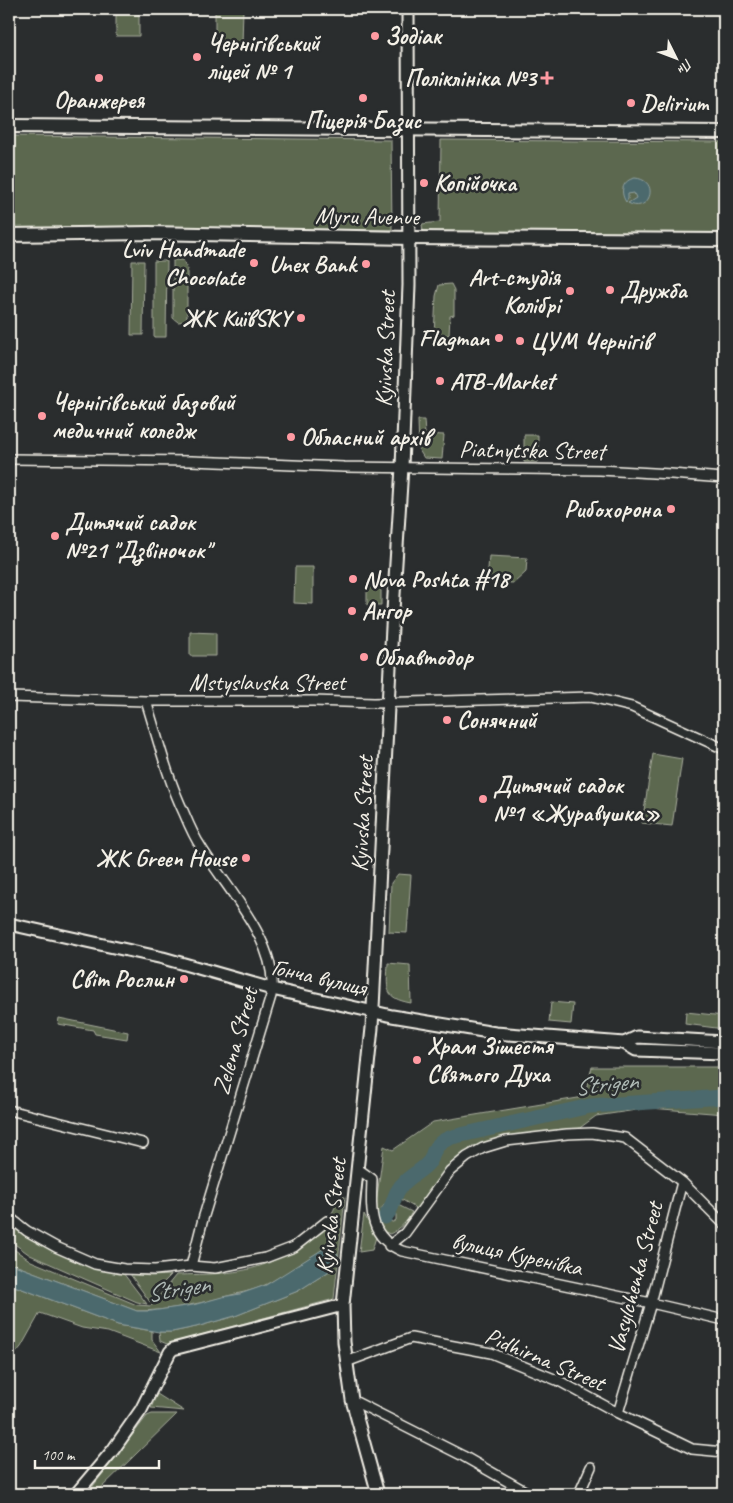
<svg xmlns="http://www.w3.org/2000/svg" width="733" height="1503" viewBox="0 0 733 1503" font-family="Caveat,sans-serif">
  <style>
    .green { fill: #5b6850; stroke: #a8ac9c }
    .water { fill: #4b696d; stroke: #8f9f9e }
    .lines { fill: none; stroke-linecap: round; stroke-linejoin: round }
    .river { stroke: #4b696d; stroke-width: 15 }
    .street-casing { stroke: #f4f1e8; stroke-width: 12 }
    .secondary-casing { stroke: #f4f1e8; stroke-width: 15 }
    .primary-casing { stroke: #f4f1e8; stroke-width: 16 }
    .street { stroke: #2a2d2e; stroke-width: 9 }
    .secondary { stroke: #2a2d2e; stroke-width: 11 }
    .primary { stroke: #2a2d2e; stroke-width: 12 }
    .poi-dot { fill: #ff9aa2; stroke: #2a2d2e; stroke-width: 2 }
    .labels { text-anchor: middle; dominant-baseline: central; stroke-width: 5; stroke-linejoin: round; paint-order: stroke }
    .poi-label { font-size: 24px; font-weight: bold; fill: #f4f1e8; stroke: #2a2d2e; text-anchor: start }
    .street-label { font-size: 24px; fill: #f4f1e8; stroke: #2a2d2e }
    .water-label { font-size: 25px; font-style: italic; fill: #b0bbb7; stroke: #2a2d2e }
  </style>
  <rect width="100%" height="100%" fill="#2a2d2e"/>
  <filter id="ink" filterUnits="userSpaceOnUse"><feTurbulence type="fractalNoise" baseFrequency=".02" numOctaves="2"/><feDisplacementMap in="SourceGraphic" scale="10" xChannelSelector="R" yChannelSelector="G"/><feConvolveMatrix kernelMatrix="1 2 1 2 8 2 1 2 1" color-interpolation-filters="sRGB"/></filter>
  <g filter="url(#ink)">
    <!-- green -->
    <path class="green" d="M116 9H139V36H116Z
      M215 9H243L242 45 215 44Z
      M9 136 391 140 392 230 149 227 9 229Z
      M441 140 724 142V236L423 232 422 224 440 222Z
      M173 260H183L187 269V321L178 322 173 318Z
      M132 261H144L143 335H131Z
      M154 261H167L166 337H154Z
      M451 284 454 290V315L450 316 449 335H434L436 296 439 285Z
      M418 420H424L425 434 444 435 442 459 424 458 419 450Z
      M524 435H538V462H524Z
      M489 556 527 558 526 572 514 583 487 582Z
      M295 567H313V604L294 603Z
      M367 583 381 584V605H367Z
      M190 632 216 633V656H190Z
      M653 754 682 759 672 826 642 823Z
      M398 874 411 875 407 933 389 932 391 883Z
      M388 963 410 965 411 1003C383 998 387 988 388 963Z
      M551 1002 573 1004 571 1024 549 1022Z
      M686 1012 724 1016V1029L685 1024Z
      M59 1018 128 1032 127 1039 95 1034 93 1030 58 1024Z
      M592 1067H724V1114L650 1108 596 1116 577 1130 472 1146 438 1181 417 1209 393 1194 396 1196 391 1206 385 1204 381 1209 388 1221 393 1222 396 1220V1215L394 1210 398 1205 412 1212C406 1223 401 1228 390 1234L378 1229 374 1217 384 1146 393 1150 433 1122 584 1097Z
      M339 1196 345 1197 334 1299 167 1344 160 1341 159 1332H172L196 1327 235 1316 298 1291 331 1270 333 1261 338 1255 334 1249 327 1251 322 1250C304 1261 287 1274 267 1284 252 1292 236 1293 220 1298 192 1305 165 1311 137 1311L9 1263V1246L31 1261 137 1305 151 1306 176 1275C207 1274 239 1275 268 1263 282 1257 295 1246 306 1237 325 1223 332 1219 339 1196Z
      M364 1214 376 1237 372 1250 359 1252Z
      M9 1221 123 1273 147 1304 137 1302 30 1255 9 1240Z
      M130 1274 151 1276 171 1275 160 1286 150 1302Z
      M9 1284 118 1325 152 1331V1340L161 1352 108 1332 82 1328 40 1313 21 1347 9 1361Z
      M157 1394 184 1411 151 1408Z
      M152 1414H177L95 1494H87L147 1416Z"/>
    <!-- water -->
    <path class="water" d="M635 178C661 180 650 215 628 203L636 198 634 193 628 194V199L626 202C619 191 623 180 635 178Z
      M323 1249 327 1251 334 1249 338 1255 333 1261 331 1270 298 1291 235 1316 196 1327 172 1332H159L118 1325 9 1284V1263L137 1311H151L193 1305 222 1297 240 1294 266 1285Z"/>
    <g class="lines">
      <!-- river -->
      <path class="river" d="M385 1217C394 1207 392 1202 397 1192 404 1178 420 1173 429 1162 432 1159 432 1155 434 1151 438 1143 444 1140 452 1137L590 1106 724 1097"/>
      <!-- street casing -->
      <g class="street-casing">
        <path id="street" d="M9 459 191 461 344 467 600 470 671 474 724 478
          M9 697 146 701H313L374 703 591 697 632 707 724 749
          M146 701C158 739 167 777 184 813 189 825 194 837 201 847 226 888 281 945 271 996L203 1219 191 1266
          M9 1110 143 1143
          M358 1169 372 1179C371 1210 368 1237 402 1251L651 1303 724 1320
          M9 1217 27 1231 56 1247 95 1264 124 1269 155 1270 191 1266 215 1268 265 1258 294 1247 327 1221
          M389 1246 405 1233 450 1171 467 1157 483 1148 506 1141 567 1134 592 1133 625 1138 682 1182 724 1224
          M346 1362 411 1338 491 1353 559 1381 618 1413 692 1449 724 1452
          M352 1400 463 1456 530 1494
          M618 1413 651 1303 682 1182
          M579 1494 591 1467"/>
      </g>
      <!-- secondary casing -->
      <g class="secondary-casing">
        <path id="secondary" d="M9 924 163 958 272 989 392 1016 495 1033 624 1043 637 1037 724 1042
          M624 1043 636 1050 724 1053
          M76 1494 113 1450 141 1410 170 1352 173 1349 343 1305
          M378 1494 352 1400 344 1342 343 1305 372 1028 392 627 402 467 409 285 408 9"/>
      </g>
      <!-- primary casing -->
      <g class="primary-casing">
        <path id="primary" d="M9 126 724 132
          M9 235 149 233 410 238 724 240"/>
      </g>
      <!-- street -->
      <use href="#street" class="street"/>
      <!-- secondary -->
      <use href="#secondary" class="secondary"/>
      <!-- primary -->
      <use href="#primary" class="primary"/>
    </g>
  </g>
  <!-- markers -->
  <g class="poi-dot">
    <circle cx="375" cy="36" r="5"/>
    <circle cx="197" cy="57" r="5"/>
    <circle cx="99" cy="78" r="5"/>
    <path d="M544.5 70.5h5v5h5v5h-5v5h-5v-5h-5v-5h5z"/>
    <circle cx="363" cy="98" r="5"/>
    <circle cx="631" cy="103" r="5"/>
    <circle cx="424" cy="183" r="5"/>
    <circle cx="254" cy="263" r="5"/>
    <circle cx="366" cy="264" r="5"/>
    <circle cx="610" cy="290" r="5"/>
    <circle cx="570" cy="291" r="5"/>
    <circle cx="301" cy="318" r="5"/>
    <circle cx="499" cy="338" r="5"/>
    <circle cx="520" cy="341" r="5"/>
    <circle cx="440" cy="381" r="5"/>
    <circle cx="42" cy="416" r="5"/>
    <circle cx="291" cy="437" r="5"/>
    <circle cx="671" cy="509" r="5"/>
    <circle cx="55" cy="536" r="5"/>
    <circle cx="353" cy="579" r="5"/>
    <circle cx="352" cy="611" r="5"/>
    <circle cx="364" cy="657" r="5"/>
    <circle cx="447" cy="720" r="5"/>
    <circle cx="483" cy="799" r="5"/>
    <circle cx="246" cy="858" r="5"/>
    <circle cx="184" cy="979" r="5"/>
    <circle cx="417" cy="1060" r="5"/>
  </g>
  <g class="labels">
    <!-- poi labels -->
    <g class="poi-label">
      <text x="385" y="36">Зодіак</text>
      <text x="207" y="43">Чернігівський<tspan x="207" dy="28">ліцей № 1</tspan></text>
      <text x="536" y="78" text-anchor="end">Поліклініка №3</text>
      <text x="99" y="100" text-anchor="middle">Оранжерея</text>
      <text x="641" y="103">Delirium</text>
      <text x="363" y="120" text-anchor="middle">Піцерія Базис</text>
      <text x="434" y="183">Копійочка</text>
      <text x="244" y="249" text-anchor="end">Lviv Handmade<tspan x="244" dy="28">Chocolate</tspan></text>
      <text x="356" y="264" text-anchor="end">Unex Bank</text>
      <text x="560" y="277" text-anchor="end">Art-студія<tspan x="560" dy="28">Колібрі</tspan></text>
      <text x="620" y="290">Дружба</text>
      <text x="291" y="318" text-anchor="end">ЖК КиївSKY</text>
      <text x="489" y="338" text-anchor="end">Flagman</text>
      <text x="530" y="341">ЦУМ Чернігів</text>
      <text x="450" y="381">ATB-Market</text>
      <text x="52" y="402">Чернігівський базовий<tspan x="52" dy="28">медичний коледж</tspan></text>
      <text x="301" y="437">Обласний архів</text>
      <text x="661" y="509" text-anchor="end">Рибохорона</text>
      <text x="65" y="522">Дитячий садок<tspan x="65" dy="28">№21 "Дзвіночок"</tspan></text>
      <text x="363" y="579">Nova Poshta #18</text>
      <text x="362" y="611">Ангор</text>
      <text x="374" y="657">Облавтодор</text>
      <text x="457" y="720">Сонячний</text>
      <text x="493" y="785">Дитячий садок<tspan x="493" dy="28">№1 «Журавушка»</tspan></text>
      <text x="236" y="858" text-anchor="end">ЖК Green House</text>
      <text x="174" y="979" text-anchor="end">Свiт Рослин</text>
      <text x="427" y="1046">Храм Зішестя<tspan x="427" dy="28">Святого Духа</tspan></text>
    </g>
    <!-- street labels -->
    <g class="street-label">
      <text transform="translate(367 216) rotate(1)">Myru Avenue</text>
      <text transform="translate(385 349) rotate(-88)">Kyivska Street</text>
      <text transform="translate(532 450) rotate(1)">Piatnytska Street</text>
      <text x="267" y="682">Mstyslavska Street</text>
      <text transform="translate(362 814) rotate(-87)">Kyivska Street</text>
      <text transform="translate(319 977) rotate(13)">Гонча вулиця</text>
      <text transform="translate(235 1041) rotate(-74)">Zelena Street</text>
      <text transform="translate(331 1216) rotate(-83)">Kyivska Street</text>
      <text transform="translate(517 1254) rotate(12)">вулиця Куренівка</text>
      <text transform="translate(635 1278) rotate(-75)">Vasylchenka Street</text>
      <text transform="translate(545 1359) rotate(23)">Pidhirna Street</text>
    </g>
    <!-- water labels -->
    <g class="water-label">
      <text transform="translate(606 1084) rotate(-6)">Strigen</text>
      <text transform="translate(178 1289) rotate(-9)">Strigen</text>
    </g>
  </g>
  <!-- margin -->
  <rect width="733" height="1503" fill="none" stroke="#2a2d2e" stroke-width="30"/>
  <rect x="15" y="15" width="703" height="1473" fill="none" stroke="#f4f1e8" stroke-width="2" filter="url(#ink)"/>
  <!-- north arrow -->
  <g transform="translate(676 58) rotate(132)" stroke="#2a2d2e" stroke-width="4" paint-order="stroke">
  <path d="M0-4L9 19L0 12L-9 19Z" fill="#f4f1e8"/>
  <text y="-8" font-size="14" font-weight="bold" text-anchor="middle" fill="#f4f1e8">Пн</text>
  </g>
  <!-- scale -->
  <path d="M35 1460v8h124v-8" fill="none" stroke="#f4f1e8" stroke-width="2.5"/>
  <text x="42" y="1460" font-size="15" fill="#f4f1e8" stroke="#2a2d2e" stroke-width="4" paint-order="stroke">100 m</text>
</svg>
